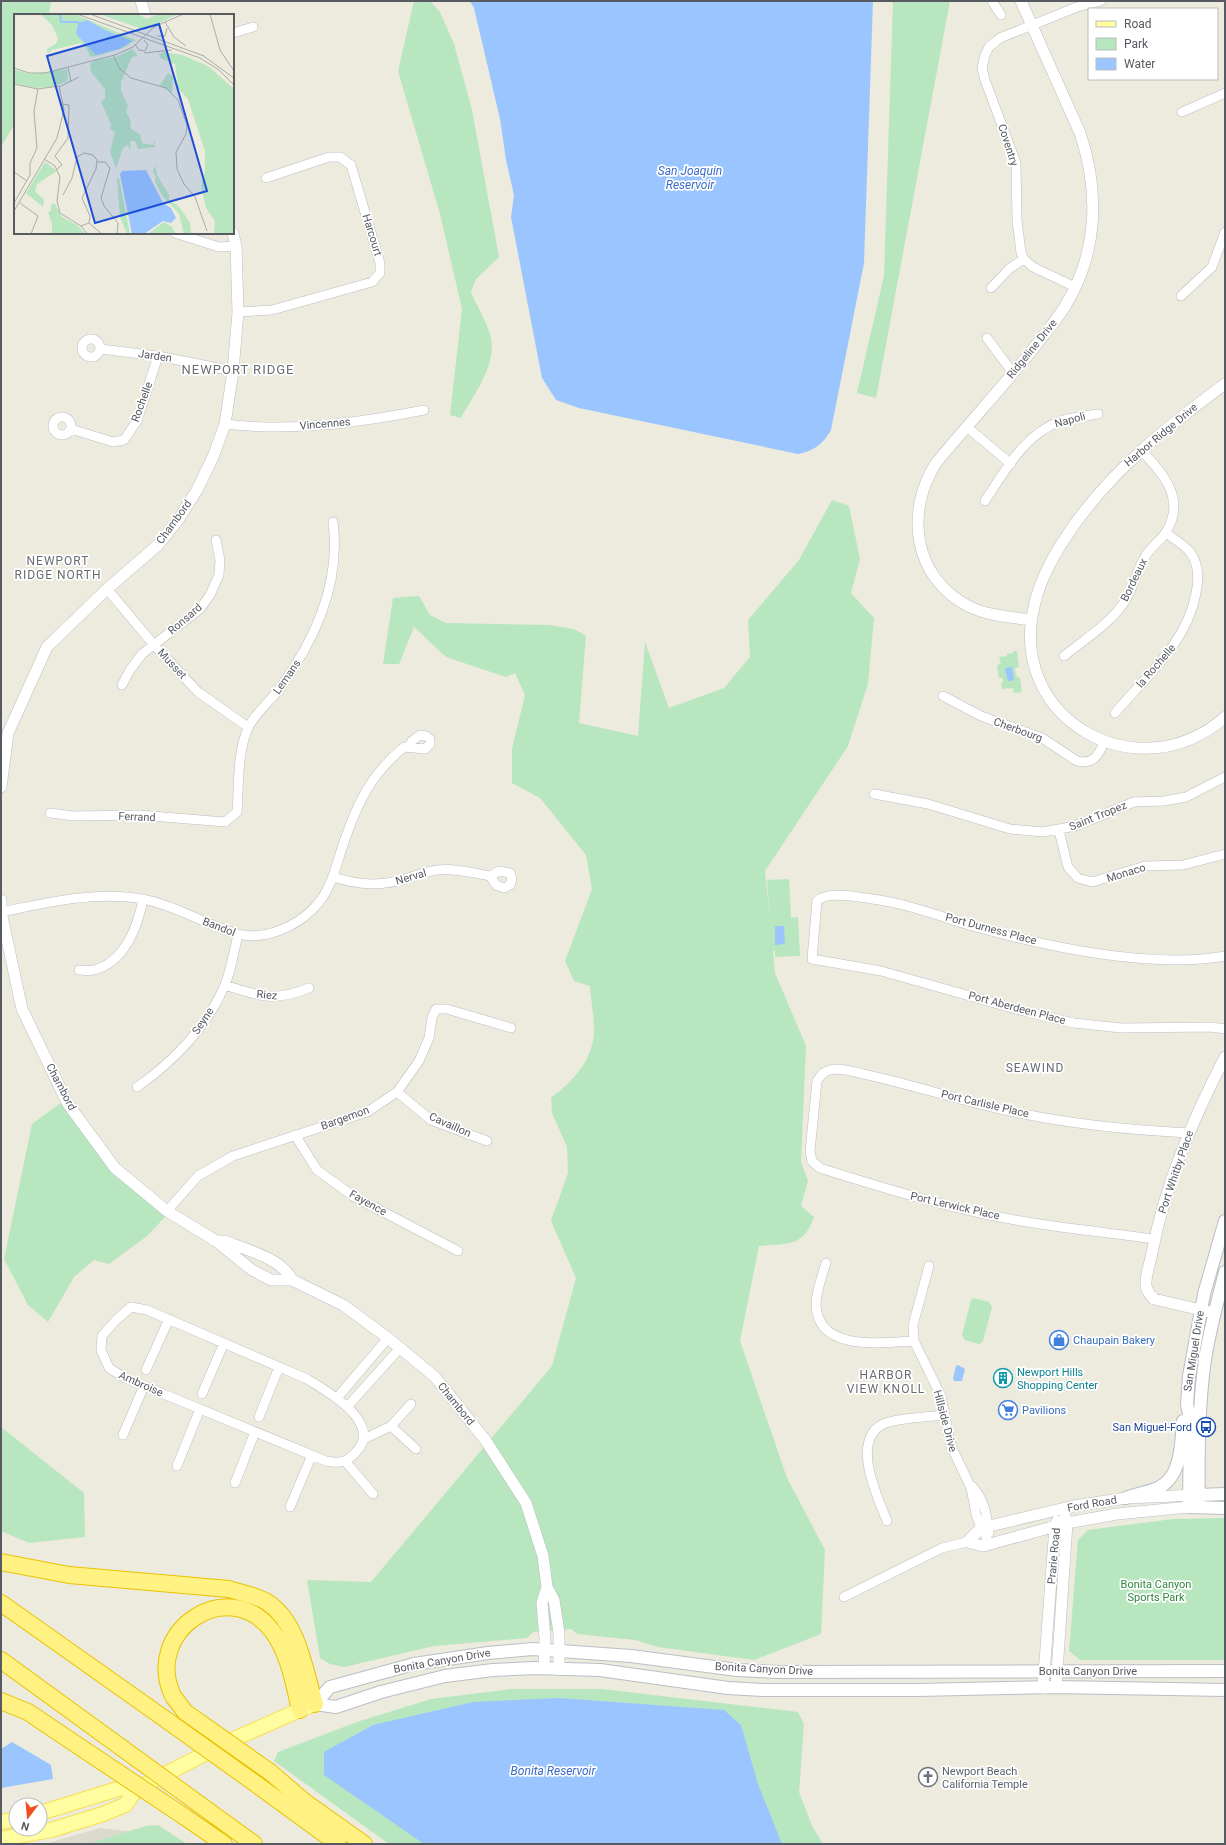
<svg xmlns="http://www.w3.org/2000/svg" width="1226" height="1845" viewBox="0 0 1226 1845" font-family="Roboto,sans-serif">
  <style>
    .education { fill: #dbdacd }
    .green { fill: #b8e6bf }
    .water { fill: #9bc5ff }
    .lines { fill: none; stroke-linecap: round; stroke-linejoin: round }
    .minor-casing { stroke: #bcbdc4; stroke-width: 10 }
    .tertiary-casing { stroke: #bcbdc4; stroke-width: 12 }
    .secondary-casing { stroke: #bbbec6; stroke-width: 14 }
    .primary-casing { stroke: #f9e04a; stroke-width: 16 }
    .motorway-casing { stroke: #eac200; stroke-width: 18 }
    .minor { stroke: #fff; stroke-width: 9 }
    .tertiary { stroke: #fff; stroke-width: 11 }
    .secondary { stroke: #fff; stroke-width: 12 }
    .primary { stroke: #fffda0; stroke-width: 14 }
    .motorway { stroke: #fff182; stroke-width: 16 }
    .motorway-bridge-casing { stroke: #eac200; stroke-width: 18; stroke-linecap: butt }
    .motorway-bridge { stroke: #fff182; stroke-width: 16 }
    .labels { text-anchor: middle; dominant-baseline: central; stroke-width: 3.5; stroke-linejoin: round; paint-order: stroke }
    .street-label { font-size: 11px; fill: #575a61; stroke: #fff }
    .shop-label { font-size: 11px; fill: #366cbe; stroke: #fff; text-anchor: start }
    .culture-label { font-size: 11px; fill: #0d838f; stroke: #fff; text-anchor: start }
    .transit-label { font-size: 11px; fill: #164399; stroke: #fff; text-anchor: end }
    .park-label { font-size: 11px; fill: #308740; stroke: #fff }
    .worship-label { font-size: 11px; fill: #5b616d; stroke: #fff; text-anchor: start }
    .water-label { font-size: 12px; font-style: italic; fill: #386ac8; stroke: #fff }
    .neighbourhood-label { font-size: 12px; letter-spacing: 1px; fill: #686c73; stroke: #fff }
    .quarter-label { font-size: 13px; letter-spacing: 1px; fill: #686c73; stroke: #fff }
    .inset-river { fill: none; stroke: #9bc5ff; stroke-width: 2 }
    .inset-road { fill: none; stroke: #acada8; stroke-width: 1 }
    .view { fill: #1d4ed8; fill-opacity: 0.15; stroke: #1d4ed8; stroke-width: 2 }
    .inset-edge { fill: none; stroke: #575a61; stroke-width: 2 }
  </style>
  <rect width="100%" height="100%" fill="#ecebde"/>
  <!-- education -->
  <path class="education" d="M100 1828 136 1832 156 1844H45Z"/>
  <!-- green -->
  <path class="green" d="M1 1H51L49 15H15V123L1 147Z
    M414 1H430L440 12 454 44 472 110 499 257 476 279 471 292C477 307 488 323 491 338 496 367 474 394 461 418L450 415 462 309 440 214 398 71Z
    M893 1H950L876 398 857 393 884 276Z
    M832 500 849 506 860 559 851 593 874 618 868 684 848 746 765 871 770 921 767 880 789 879 791 918 798 917 800 956 775 957V950L773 951 775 973 806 1046 801 1162 808 1181 801 1206 814 1217C803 1248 788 1243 759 1246L740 1341 787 1478 825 1550 821 1634 754 1660 658 1647 635 1640 577 1634 571 1629 533 1632 527 1638 434 1646 344 1667 330 1664 320 1658 307 1580 371 1582 552 1366 576 1278 551 1221 568 1173 567 1147 552 1113 551 1098C569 1084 586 1068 592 1045 597 1029 591 1003 590 986L574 981 565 961 592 889 586 855 540 798 512 783V749L525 695 515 673 506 677 446 657 414 627 399 664H383L393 598 419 596 430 615 446 623 549 625 574 629 586 636 579 723 638 736 645 642 669 708 724 688 750 657 748 620 799 560Z
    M1013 651H1017L1019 667 1015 668 1016 676 1020 678 1022 692 1014 693 1013 688 1002 689 1001 682H1003V678H999L997 665 1001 664 999 657 1007 656V654L1013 653Z
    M62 1102 106 1163 165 1217 147 1236 109 1264 94 1260 74 1277 48 1322 28 1305 4 1259 32 1124Z
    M974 1298 989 1302 992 1307 983 1341 979 1344 965 1340 962 1335 971 1300Z
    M1 1427 84 1493 85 1537 29 1543 1 1531Z
    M1225 1518V1660H1080L1069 1651 1078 1540 1088 1530 1173 1519Z
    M512 1689H602L798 1712 804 1724 799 1792 812 1826 823 1844H389L274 1761 278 1752 357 1722 431 1699Z
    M158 1825 187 1844H88L146 1826Z"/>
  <!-- water -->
  <path class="water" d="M470 1H873L864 263 831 430C823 444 814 451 798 454L579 408 556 400 542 378 511 217 514 195 506 160 500 119 474 8Z
    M1012 667 1014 680 1008 681 1005 668Z
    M775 926H784L785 944 775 945Z
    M958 1365 965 1369 962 1381H954L953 1378 956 1366Z
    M559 1698 724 1710 741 1725 758 1784 782 1844H424L324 1775V1752L373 1725 473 1702Z
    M12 1742 51 1765 53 1779 1 1788V1749Z"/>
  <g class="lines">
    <!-- minor casing -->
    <g class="minor-casing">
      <path id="minor" d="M992 1 1001 15
        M233 33 253 27
        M1182 112 1225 93
        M175 233 219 247 236 246
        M1075 287 1033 267 1024 259 1021 253 1017 220 1016 163 985 80 982 68 985 55 989 47 1000 38 1077 7 1101 1
        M991 288 1010 268 1024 259
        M1181 296 1212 267 1225 232
        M238 312 272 310 372 282 380 273V263L351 165 340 157H329L266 178
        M987 338 1013 373
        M82 348a9 9 0 1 1 18 0a9 9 0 1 1-18 0Z
        M100 349 158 356 233 371
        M53 426a9 9 0 1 1 18 0a9 9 0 1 1-18 0Z
        M225 424C292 432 358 423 424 410
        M967 427 1011 464
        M71 429 113 442 124 440 137 421 158 356
        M985 501C1005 471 1025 433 1061 421 1073 417 1085 416 1098 414
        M107 589 154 645 198 692 248 727
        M1064 656C1085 639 1110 624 1125 601 1134 587 1136 571 1145 557 1150 547 1161 541 1166 532 1187 498 1162 473 1141 450
        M122 685 130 670 142 654 200 609 210 595 219 575 220 560 216 540
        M943 696 981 716 1042 738 1077 761C1093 765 1099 755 1104 742
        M1115 713C1147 675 1187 643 1196 593 1199 579 1199 564 1190 552 1183 544 1174 539 1166 533
        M874 794 928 804 1010 829 1043 832 1075 826 1134 802 1164 801 1186 797 1225 777
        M50 813 73 816 139 815 225 822 237 812C239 785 237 753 248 728 253 716 272 699 280 688 315 640 341 582 333 522
        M1059 831 1068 867 1078 878 1092 882 1145 866 1183 865 1225 854
        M499 871 510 873 512 879 510 885 504 888 496 885 490 876Z
        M333 877C359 885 381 887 408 878 418 875 428 871 438 870 455 868 473 873 490 876
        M1 912C42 904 85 893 127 897 158 899 184 913 213 925 221 928 229 932 238 934 265 941 297 926 315 907 332 889 336 865 344 842 358 802 371 774 404 747L425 749 430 744V739L426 736 420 735 412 741 409 747
        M1225 956C1152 969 1054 948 983 929 946 919 911 904 872 899 859 897 827 890 817 901L812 959 881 971 1027 1012 1074 1023 1121 1028 1211 1027 1225 1029
        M79 970C83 970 90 971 94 970 125 962 138 926 143 899
        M225 985C258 996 275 1002 309 988
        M137 1087C173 1062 207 1027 225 985 231 970 234 951 238 935
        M397 1092 431 1120 487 1141
        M295 1135 317 1170 353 1196 458 1251
        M167 1211 198 1176 233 1156 367 1112 397 1092 419 1061 429 1038 432 1018 436 1009H447L511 1028
        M1154 1239C1096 1231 1038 1226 980 1213 926 1201 873 1185 820 1168L812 1161 810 1151 817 1081C820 1076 824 1071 830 1070 840 1067 853 1072 863 1074 911 1084 957 1100 1005 1110 1066 1124 1127 1130 1189 1133
        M826 1263C822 1276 816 1291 816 1305 818 1352 882 1343 914 1341
        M929 1266 913 1325 914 1341 941 1396 951 1446 971 1488 976 1514 981 1528 990 1544
        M131 1307 147 1310 307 1379C327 1391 384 1423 356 1452 347 1462 340 1464 326 1461L125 1378 109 1368 101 1350 102 1336 116 1320Z
        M146 1370 169 1319
        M202 1394 224 1343
        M337 1398 388 1338
        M347 1407 400 1348
        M259 1417 279 1367
        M391 1426 411 1404
        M123 1435 144 1386
        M364 1439 391 1426 416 1449
        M345 1461 373 1494
        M177 1466 200 1409
        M235 1483 255 1432
        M972 1486C984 1499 987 1515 989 1533
        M290 1507 312 1455
        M887 1521C878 1498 850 1441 883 1424 896 1418 928 1417 944 1415
        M844 1597 942 1548 967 1542"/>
    </g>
    <!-- tertiary casing -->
    <g class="tertiary-casing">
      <path id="tertiary" d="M141 1 145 15
        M1021 1 1080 133C1100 192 1098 254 1064 308 1052 326 1038 342 1025 359 996 394 965 428 936 463 905 512 913 577 968 606 988 616 1010 617 1031 620
        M1225 384C1166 428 1114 468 1072 528 1055 553 1040 578 1034 607 1007 720 1139 793 1225 717
        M1 787 8 733 47 647 107 589 158 545 178 520 197 490 213 457 225 424 233 371 238 312 236 246 233 233
        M1 900V912L22 1009 68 1104 115 1168 167 1211 216 1241 252 1270 271 1280H292L343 1305 388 1338 435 1377 486 1441 526 1503 543 1556 547 1587 542 1603 545 1638 544 1668
        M216 1241H224C245 1249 283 1259 292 1280
        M1214 1313 1154 1299C1150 1295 1147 1292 1146 1286 1145 1276 1150 1263 1152 1253 1165 1184 1193 1119 1225 1057
        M967 1542 981 1528 1074 1506 1126 1498 1197 1495
        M967 1542 983 1546 1067 1523 1117 1514 1189 1507
        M547 1587 554 1600 559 1633V1669
        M1056 1687 1067 1523 1065 1517
        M1043 1688 1055 1526 1057 1521"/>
    </g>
    <!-- secondary casing -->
    <g class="secondary-casing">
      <path id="secondary" d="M1225 1221 1204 1294 1189 1376 1187 1404 1190 1419 1189 1507 1225 1508
        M1199 1495 1225 1494
        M1126 1498C1136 1494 1148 1492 1158 1488 1182 1477 1181 1443 1183 1421
        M1199 1507C1198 1461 1198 1413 1204 1367 1208 1335 1217 1304 1225 1272
        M315 1704 330 1687 414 1664 488 1653 532 1649 631 1656 737 1670 779 1672 1225 1671
        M315 1704 336 1707 381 1692 445 1676 493 1670 534 1668 600 1670 728 1688 763 1690H918L1056 1687 1225 1690"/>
    </g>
    <!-- primary casing -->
    <g class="primary-casing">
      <path id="primary" d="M40 1813 121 1788 136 1790
        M1 1822 16 1819
        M1 1839 51 1830 103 1814 125 1805 136 1790 144 1785 234 1739 311 1705"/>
    </g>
    <!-- motorway casing -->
    <g class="motorway-casing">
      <path id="motorway" d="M1 1562 69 1575 229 1589C241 1593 255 1595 267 1602 299 1623 304 1670 315 1704
        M1 1603 158 1714
        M1 1660 122 1748
        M173 1696C142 1630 230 1573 273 1632 289 1654 294 1684 300 1710
        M1 1701 28 1712 83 1749
        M270 1772 305 1802 364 1844
        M256 1784 338 1844
        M210 1812 254 1844
        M185 1817 224 1844"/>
    </g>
    <!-- minor -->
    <use href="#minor" class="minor"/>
    <!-- tertiary -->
    <use href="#tertiary" class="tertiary"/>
    <!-- secondary -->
    <use href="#secondary" class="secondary"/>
    <!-- primary -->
    <use href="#primary" class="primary"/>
    <!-- motorway -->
    <use href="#motorway" class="motorway"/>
    <!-- motorway-bridge casing -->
    <g class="motorway-bridge-casing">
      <path id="motorway-bridge" d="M173 1696 185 1712 270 1772
        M158 1714 256 1784
        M122 1748 210 1812
        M83 1749 185 1817"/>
    </g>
    <!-- motorway-bridge -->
    <use href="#motorway-bridge" class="motorway-bridge"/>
  </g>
  <!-- icons -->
  <defs>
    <g id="shop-ring" transform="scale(1)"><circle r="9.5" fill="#fff" stroke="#3f7fe0" stroke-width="1.5"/><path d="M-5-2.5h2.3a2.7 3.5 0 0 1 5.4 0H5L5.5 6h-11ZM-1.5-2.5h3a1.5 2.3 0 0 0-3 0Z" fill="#3f7fe0"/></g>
    <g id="building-ring" transform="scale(1)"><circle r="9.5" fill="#fff" stroke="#0f9aa8" stroke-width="1.5"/><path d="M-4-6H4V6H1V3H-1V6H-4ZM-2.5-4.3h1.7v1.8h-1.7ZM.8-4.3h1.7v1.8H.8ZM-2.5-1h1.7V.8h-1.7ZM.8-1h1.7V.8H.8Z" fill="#0f9aa8"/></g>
    <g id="supermarket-ring" transform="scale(1)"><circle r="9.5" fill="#fff" stroke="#3f7fe0" stroke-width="1.5"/><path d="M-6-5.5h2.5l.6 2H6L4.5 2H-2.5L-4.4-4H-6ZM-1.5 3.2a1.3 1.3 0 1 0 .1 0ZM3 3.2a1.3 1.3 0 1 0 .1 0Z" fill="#3f7fe0"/></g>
    <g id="bus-ring" transform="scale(1)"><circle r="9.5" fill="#fff" stroke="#1a4fb4" stroke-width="1.5"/><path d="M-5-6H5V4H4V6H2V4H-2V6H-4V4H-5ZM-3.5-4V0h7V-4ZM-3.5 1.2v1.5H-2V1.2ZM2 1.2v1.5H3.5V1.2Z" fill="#1a4fb4"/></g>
    <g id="church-ring" transform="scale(1)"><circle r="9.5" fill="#fff" stroke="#6b7280" stroke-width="1.5"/><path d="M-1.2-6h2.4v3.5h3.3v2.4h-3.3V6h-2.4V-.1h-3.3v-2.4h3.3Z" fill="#6b7280"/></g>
  </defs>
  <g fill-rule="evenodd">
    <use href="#shop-ring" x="1059" y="1340"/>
    <use href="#building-ring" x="1003" y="1378"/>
    <use href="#supermarket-ring" x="1008" y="1410"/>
    <use href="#bus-ring" x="1206" y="1427"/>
    <use href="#church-ring" x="928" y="1777"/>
  </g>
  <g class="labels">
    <!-- street labels -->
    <g class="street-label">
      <text transform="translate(1008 145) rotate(72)">Coventry</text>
      <text transform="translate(372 235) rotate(73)">Harcourt</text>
      <text transform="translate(1032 349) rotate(-51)">Ridgeline Drive</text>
      <text transform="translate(155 356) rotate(8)">Jarden</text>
      <text transform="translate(142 402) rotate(-70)">Rochelle</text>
      <text transform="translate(1070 420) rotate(-15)">Napoli</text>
      <text transform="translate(325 424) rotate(-5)">Vincennes</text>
      <text transform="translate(1161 435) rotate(-40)">Harbor Ridge Drive</text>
      <text transform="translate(174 522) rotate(-54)">Chambord</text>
      <text transform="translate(1134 580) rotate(-64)">Bordeaux</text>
      <text transform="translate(185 619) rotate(-41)">Ronsard</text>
      <text transform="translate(172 664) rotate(47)">Musset</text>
      <text transform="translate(1156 666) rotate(-49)">la Rochelle</text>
      <text transform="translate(287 677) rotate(-55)">Lemans</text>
      <text transform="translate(1018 730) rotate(20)">Cherbourg</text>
      <text transform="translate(1098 816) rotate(-22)">Saint Tropez</text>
      <text transform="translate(137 817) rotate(2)">Ferrand</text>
      <text transform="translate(1126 873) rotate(-17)">Monaco</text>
      <text transform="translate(411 877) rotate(-16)">Nerval</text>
      <text transform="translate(219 927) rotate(21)">Bandol</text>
      <text transform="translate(991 929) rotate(15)">Port Durness Place</text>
      <text transform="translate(267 995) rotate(5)">Riez</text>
      <text transform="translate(1017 1008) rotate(15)">Port Aberdeen Place</text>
      <text transform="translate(203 1021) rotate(-56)">Seyne</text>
      <text transform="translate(61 1087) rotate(62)">Chambord</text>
      <text transform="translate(985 1104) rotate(13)">Port Carlisle Place</text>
      <text transform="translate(345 1118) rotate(-20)">Bargemon</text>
      <text transform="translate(450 1125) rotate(24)">Cavaillon</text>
      <text transform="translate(1176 1172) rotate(-71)">Port Whitby Place</text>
      <text transform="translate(368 1203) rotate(29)">Fayence</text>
      <text transform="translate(955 1206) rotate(13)">Port Lerwick Place</text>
      <text transform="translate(1194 1351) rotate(-81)">San Miguel Drive</text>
      <text transform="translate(141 1384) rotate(24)">Ambroise</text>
      <text transform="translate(456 1404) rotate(51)">Chambord</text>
      <text transform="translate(945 1421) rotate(75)">Hillside Drive</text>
      <text transform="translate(1092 1504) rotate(-10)">Ford Road</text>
      <text transform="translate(1054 1556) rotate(-85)">Prarie Road</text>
      <text transform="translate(442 1661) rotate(-10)">Bonita Canyon Drive</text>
      <text transform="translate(764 1669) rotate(3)">Bonita Canyon Drive</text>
      <text x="1088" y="1671">Bonita Canyon Drive</text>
    </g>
    <!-- shop labels -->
    <g class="shop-label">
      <text x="1073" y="1340">Chaupain Bakery</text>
      <text x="1022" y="1410">Pavilions</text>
    </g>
    <!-- culture labels -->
    <g class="culture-label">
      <text x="1017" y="1372">Newport Hills<tspan x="1017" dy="13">Shopping Center</tspan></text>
    </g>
    <!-- transit labels -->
    <g class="transit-label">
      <text x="1192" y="1427">San Miguel-Ford</text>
    </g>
    <!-- park labels -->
    <g class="park-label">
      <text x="1156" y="1584">Bonita Canyon<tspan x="1156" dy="13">Sports Park</tspan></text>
    </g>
    <!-- worship labels -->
    <g class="worship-label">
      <text x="942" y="1771">Newport Beach<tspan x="942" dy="13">California Temple</tspan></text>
    </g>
    <!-- water labels -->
    <g class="water-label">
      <text x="690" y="171">San Joaquin<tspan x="690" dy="14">Reservoir</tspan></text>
      <text x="553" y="1771">Bonita Reservoir</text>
    </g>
    <!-- neighbourhood labels -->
    <g class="neighbourhood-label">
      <text x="58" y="561">NEWPORT<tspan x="58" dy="14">RIDGE NORTH</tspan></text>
      <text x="1035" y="1068">SEAWIND</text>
      <text x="886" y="1375">HARBOR<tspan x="886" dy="14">VIEW KNOLL</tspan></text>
    </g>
    <!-- quarter labels -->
    <g class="quarter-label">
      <text x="238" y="369">NEWPORT RIDGE</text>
    </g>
  </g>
  <!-- overview -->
  <g transform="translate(14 14)">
    <rect width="220" height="220" fill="#ecebde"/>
    <path d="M26 0H60L122 26 109 34 86 41 76 43 73 35 67 29 38 36 34 40 33 35 42 30 44 24 38 11ZM85 0H124L133 5 144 0H164L131 16ZM118 35 124 42 118 43 107 68V76L114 92 112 98 116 105 117 115 126 120 128 129 139 131 141 127V133L124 135 121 127H116L117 136 113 131 109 134 102 154 96 138 101 118 96 115 97 110 87 88 91 84V75L77 58 76 50 81 46 102 43ZM150 38 168 41 194 52 220 75V220H201L200 217 201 207 192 194 187 172 191 156V137L174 85 164 74 161 50 146 44 145 40ZM53 55 54 67 38 73 22 74 0 69 1 56 16 60ZM154 59 159 63 158 79 146 71ZM31 148 43 157 23 170 21 177 30 186 29 193 12 179ZM141 151 143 161 155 181V188L162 190 168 197 176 209 177 220H170L165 200 147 180 141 167 142 163 139 158ZM103 164H105L116 220H113L106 203ZM37 190H41L48 203 63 211 71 220H38V209L34 199 37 196ZM150 208 158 213 162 220H134Z" fill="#b8e6bf"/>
    <path d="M73 6 91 16 118 27 105 35 82 41 62 20 64 9ZM132 156 149 189 157 194 162 204 157 209 149 207 130 220H118L106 160 108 157Z" fill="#9bc5ff"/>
    <path class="inset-river" d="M46 0 47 8H65"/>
    <path class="inset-road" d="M63 0 186 44 205 56 220 71M76 0 190 42M196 0 206 36 220 57M151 8 160 23 172 32M143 22H151L153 14M121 30 125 36 131 37 134 31 130 26M130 39 158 36M99 41 106 55 117 64 152 74 164 86 173 111 172 120 162 138 163 155 170 170 181 183 193 217M188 41 220 64M54 53 57 68M0 54 15 59H31L101 41 119 33 140 13 169 0M0 70 24 75 45 72 50 96 43 124 0 197M45 73 65 63M30 145 41 152 46 163 43 187 46 199 67 212 73 220M83 148H91L96 154 87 184 90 192 104 209 103 220M43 155 48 151 41 142 54 124 55 91 48 90M0 158 13 167M49 181 58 164 63 143 70 139 79 141 83 146 82 155 68 184 76 202 75 209M0 189 16 161V149L23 134 20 97 24 75M6 189 24 202 17 220M67 212 75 209 88 220"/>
    <path class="view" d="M145 10 193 177 81 209 33 42Z"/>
    <rect width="220" height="220" class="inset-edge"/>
  </g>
  <!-- border -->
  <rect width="1226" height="1845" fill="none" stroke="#575a61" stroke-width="4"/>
  <!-- legend -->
  <rect x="1088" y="8" width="130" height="72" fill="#ffffff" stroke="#bcbdc0"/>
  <rect x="1096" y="21" width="20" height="6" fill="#fffda0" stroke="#bcbdc0"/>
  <text x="1124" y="28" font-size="12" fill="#575a61">Road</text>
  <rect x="1096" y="38" width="20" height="12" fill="#b8e6bf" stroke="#bcbdc0"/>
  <text x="1124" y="48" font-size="12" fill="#575a61">Park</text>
  <rect x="1096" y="58" width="20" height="12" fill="#9bc5ff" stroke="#bcbdc0"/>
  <text x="1124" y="68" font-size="12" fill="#575a61">Water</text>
  <!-- north arrow -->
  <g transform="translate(28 1817) rotate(196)"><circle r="19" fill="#ffffff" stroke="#bcbdc0"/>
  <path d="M0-3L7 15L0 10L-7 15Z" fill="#f24d1e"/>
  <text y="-6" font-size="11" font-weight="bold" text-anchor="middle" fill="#575a61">N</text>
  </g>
</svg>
